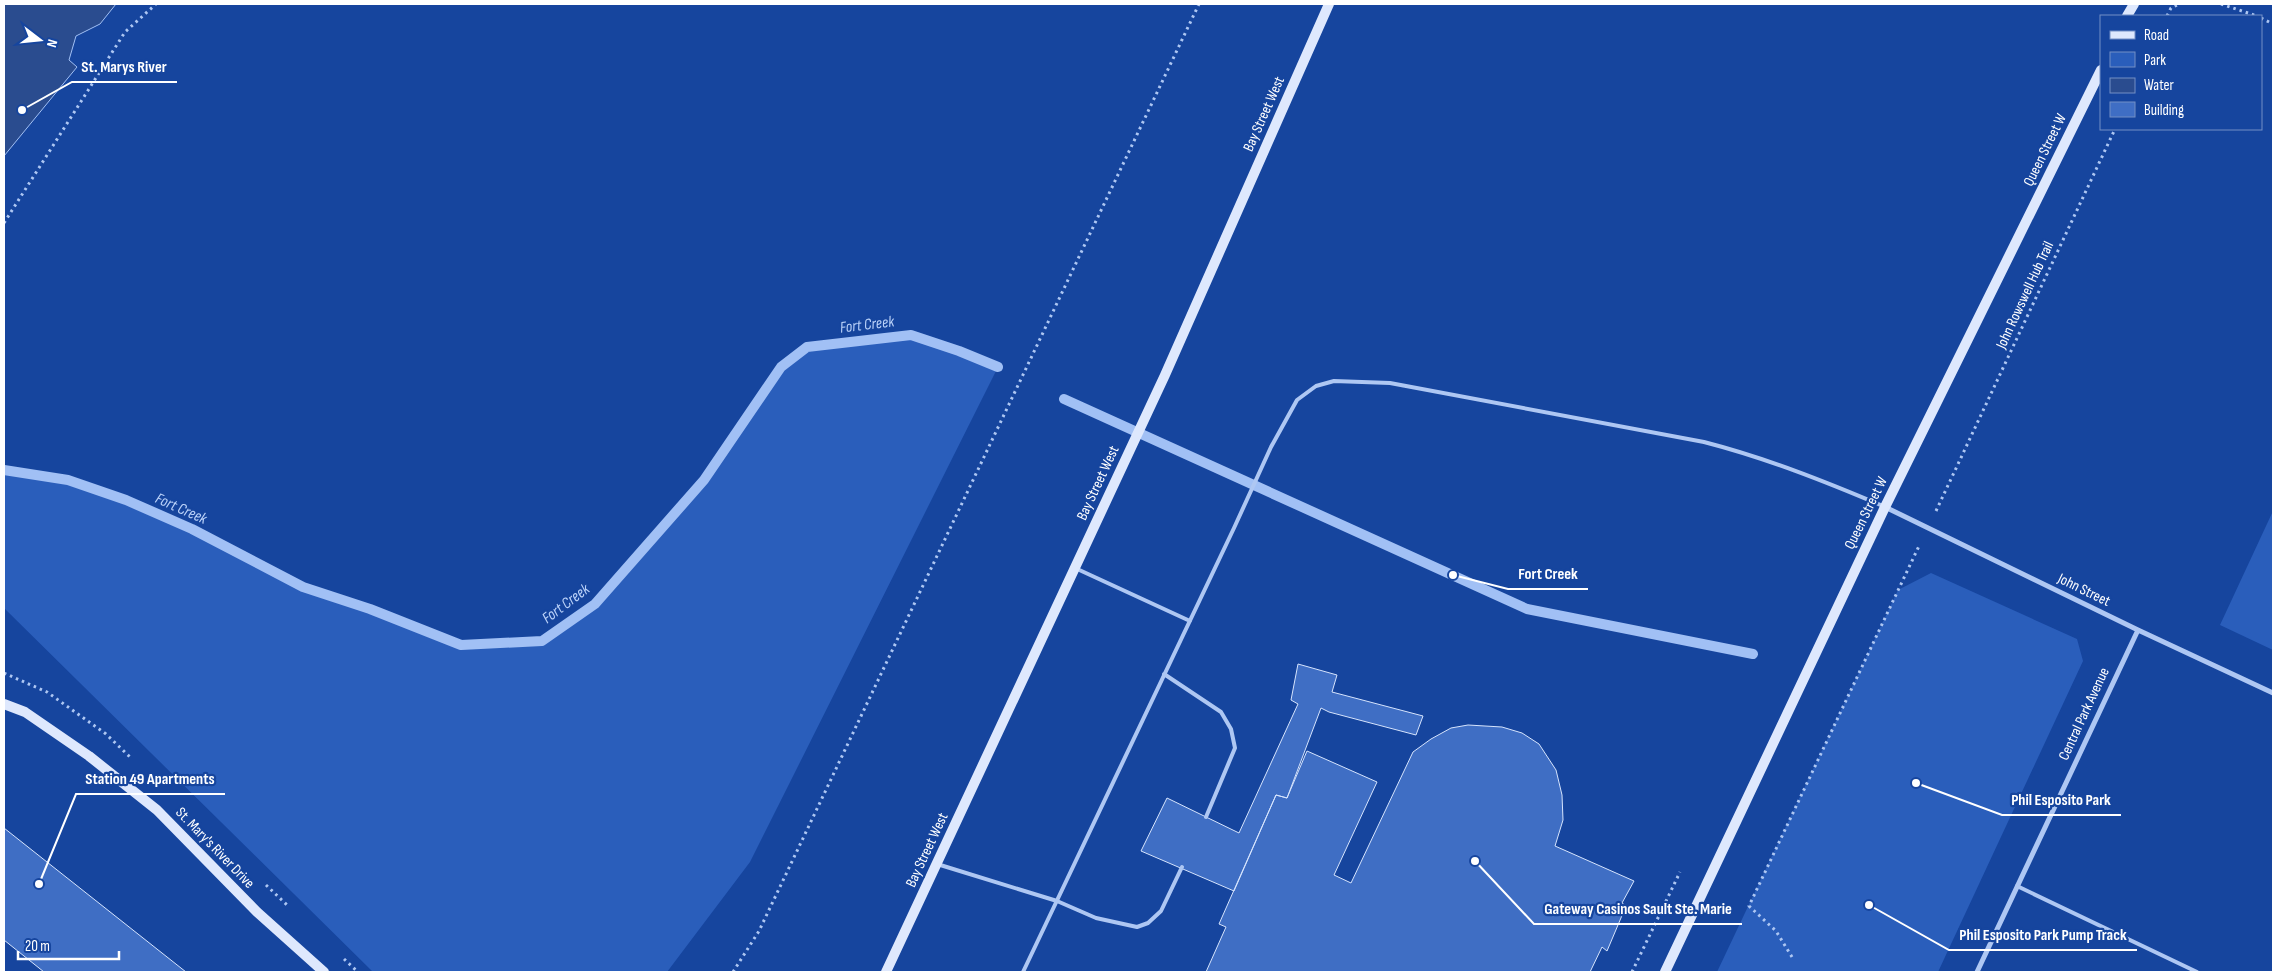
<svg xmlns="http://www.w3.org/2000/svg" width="2277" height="976" viewBox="0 0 2277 976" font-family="'Sofia Sans Condensed',sans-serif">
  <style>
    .green { fill: #2a5ebb }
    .water { fill: #2a4c8f; stroke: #a1c0f5 }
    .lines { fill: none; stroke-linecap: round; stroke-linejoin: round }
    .stream { stroke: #a1c0f5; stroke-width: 10 }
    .building { fill: #3f6ec4; stroke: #d6e4fd }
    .path { stroke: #aec7f3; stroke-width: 3; stroke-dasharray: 2.5 4; stroke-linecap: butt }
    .lane { stroke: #aec7f3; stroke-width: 4 }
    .street { stroke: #aec7f3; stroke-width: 5 }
    .secondary { stroke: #dee8fd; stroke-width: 10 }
    .labels { text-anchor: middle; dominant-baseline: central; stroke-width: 4.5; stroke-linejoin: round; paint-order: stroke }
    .street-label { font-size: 15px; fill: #fff; stroke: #16459e }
    .water-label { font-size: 16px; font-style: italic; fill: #bbd2f9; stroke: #16459e }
    .leader { fill: none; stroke: #fff; stroke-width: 2 }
    .callout-dot { fill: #fff; stroke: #16459e; stroke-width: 2 }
    .callout-label { font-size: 16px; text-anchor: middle; font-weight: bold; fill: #fff; stroke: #16459e; stroke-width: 4.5; stroke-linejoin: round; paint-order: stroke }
  </style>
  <rect width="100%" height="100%" fill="#16459e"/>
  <!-- green -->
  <path class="green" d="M911 335 959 351 998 367 750 862 667 972H373L4 608V470H11L68 480 126 500 192 529 303 587 370 609 460 645 542 641 607 590 704 480 781 367 807 347Z
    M2273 511V650L2220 625Z
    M1931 573 2077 639 2083 661 1938 972H1717L1898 590Z"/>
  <!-- water -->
  <path class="water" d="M4 4H116L100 24 76 36 69 60 77 67 4 156Z"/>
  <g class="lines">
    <!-- stream -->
    <path class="stream" d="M1064 399 1527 609 1753 654
      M4 470 68 480 126 500 192 529 303 587 370 609 461 645 542 641 595 604 704 480 781 367 807 347 911 335 959 351 998 367"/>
  </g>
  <!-- building -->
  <path class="building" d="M1298 664 1337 675 1332 692 1423 716 1416 735 1329 712 1321 708 1287 798 1276 795 1234 891 1141 851 1167 798 1239 833 1298 704 1291 700Z
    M1468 725 1502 727 1522 733 1539 744 1556 770 1562 795 1563 820 1555 846 1634 881 1622 903 1626 906 1607 951 1602 947 1590 972H1206L1226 927 1219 924 1276 795 1287 798 1307 751 1377 782 1334 875 1351 883 1413 752 1431 739 1451 728Z
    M4 828 186 972H44L4 940Z"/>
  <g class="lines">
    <!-- path -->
    <path class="path" d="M2221 4 2257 16
      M2167 16 2171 8 2179 4
      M2261 18 2273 24
      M4 223 125 32 156 4
      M1936 511 2115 129
      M4 673 47 692 106 734 130 757
      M266 885 287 905
      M1792 957 1776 931 1749 906 1919 546
      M344 959 358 972
      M733 972 759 931 1199 4
      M1632 972 1680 872"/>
    <!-- lane -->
    <path class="lane" d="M1075 568 1190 621
      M1164 674 1221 712 1231 729 1235 748 1206 817
      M937 864 1057 901 1096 918 1137 927 1148 923 1161 911 1182 867
      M2017 886 2197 972
      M1023 972 1234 528 1271 447 1297 400 1316 386 1334 381 1390 383 1704 442C1766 458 1824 481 1883 506"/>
    <!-- street -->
    <path class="street" d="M1885 507 2138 630 2273 693
      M1977 972 2138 630"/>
    <!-- secondary -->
    <path class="secondary" d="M2127 16 2134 4
      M4 704 25 712 89 756 157 810 257 912 324 972
      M886 972 1165 375 1329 4
      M1665 972 1885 507 2101 70"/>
  </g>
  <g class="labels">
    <!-- street labels -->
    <g class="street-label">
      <text transform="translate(1264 114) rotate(-66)">Bay Street West</text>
      <text transform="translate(2045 150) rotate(-64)">Queen Street W</text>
      <text transform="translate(2025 295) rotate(-65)">John Rowswell Hub Trail</text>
      <text transform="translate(1098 483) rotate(-65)">Bay Street West</text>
      <text transform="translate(1866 513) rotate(-64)">Queen Street W</text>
      <text transform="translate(2084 590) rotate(26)">John Street</text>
      <text transform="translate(2084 714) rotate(-65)">Central Park Avenue</text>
      <text transform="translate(215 848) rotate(46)">St. Mary's River Drive</text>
      <text transform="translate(927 850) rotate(-65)">Bay Street West</text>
    </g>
    <!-- water labels -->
    <g class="water-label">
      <text transform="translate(867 325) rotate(-7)">Fort Creek</text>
      <text transform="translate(181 509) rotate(24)">Fort Creek</text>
      <text transform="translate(566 604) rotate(-37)">Fort Creek</text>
    </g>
  </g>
  <!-- callouts -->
  <path class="leader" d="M22 110L72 82H177M1453 575L1508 589H1588M39 884L76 794H225M1916 783L2002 815H2121M1475 861L1534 924H1742M1869 905L1949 950H2137"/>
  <g class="callout-dot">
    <circle cx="22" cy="110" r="5"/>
    <circle cx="1453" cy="575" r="5"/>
    <circle cx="39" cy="884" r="5"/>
    <circle cx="1916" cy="783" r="5"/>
    <circle cx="1475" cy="861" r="5"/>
    <circle cx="1869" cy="905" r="5"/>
  </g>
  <g class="callout-label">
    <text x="124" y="72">St. Marys River</text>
    <text x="1548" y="579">Fort Creek</text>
    <text x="150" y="784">Station 49 Apartments</text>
    <text x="2061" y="805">Phil Esposito Park</text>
    <text x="1638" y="914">Gateway Casinos Sault Ste. Marie</text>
    <text x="2043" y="940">Phil Esposito Park Pump Track</text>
  </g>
  <!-- border -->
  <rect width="2277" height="976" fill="none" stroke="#ffffff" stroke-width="10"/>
  <!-- legend -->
  <rect x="2100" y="15" width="162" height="115" fill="#16459e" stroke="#738fc5"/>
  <rect x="2110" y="31" width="25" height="8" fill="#dee8fd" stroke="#738fc5"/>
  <text x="2144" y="40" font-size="15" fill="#ffffff">Road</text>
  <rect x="2110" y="52" width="25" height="15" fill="#2a5ebb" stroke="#738fc5"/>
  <text x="2144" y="65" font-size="15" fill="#ffffff">Park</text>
  <rect x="2110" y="78" width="25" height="15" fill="#2a4c8f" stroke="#738fc5"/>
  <text x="2144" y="90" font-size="15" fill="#ffffff">Water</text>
  <rect x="2110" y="102" width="25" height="15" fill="#3f6ec4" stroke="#738fc5"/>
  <text x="2144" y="115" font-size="15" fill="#ffffff">Building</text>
  <!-- north arrow -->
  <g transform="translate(40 40) rotate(106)" stroke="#16459e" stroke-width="4" paint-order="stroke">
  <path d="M0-4L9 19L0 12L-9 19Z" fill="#ffffff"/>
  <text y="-8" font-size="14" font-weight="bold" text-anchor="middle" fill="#ffffff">N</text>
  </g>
  <!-- scale -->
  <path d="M18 951v8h101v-8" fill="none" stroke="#ffffff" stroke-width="2.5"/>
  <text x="25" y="951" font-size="15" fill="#ffffff" stroke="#16459e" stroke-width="4" paint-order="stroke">20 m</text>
</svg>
